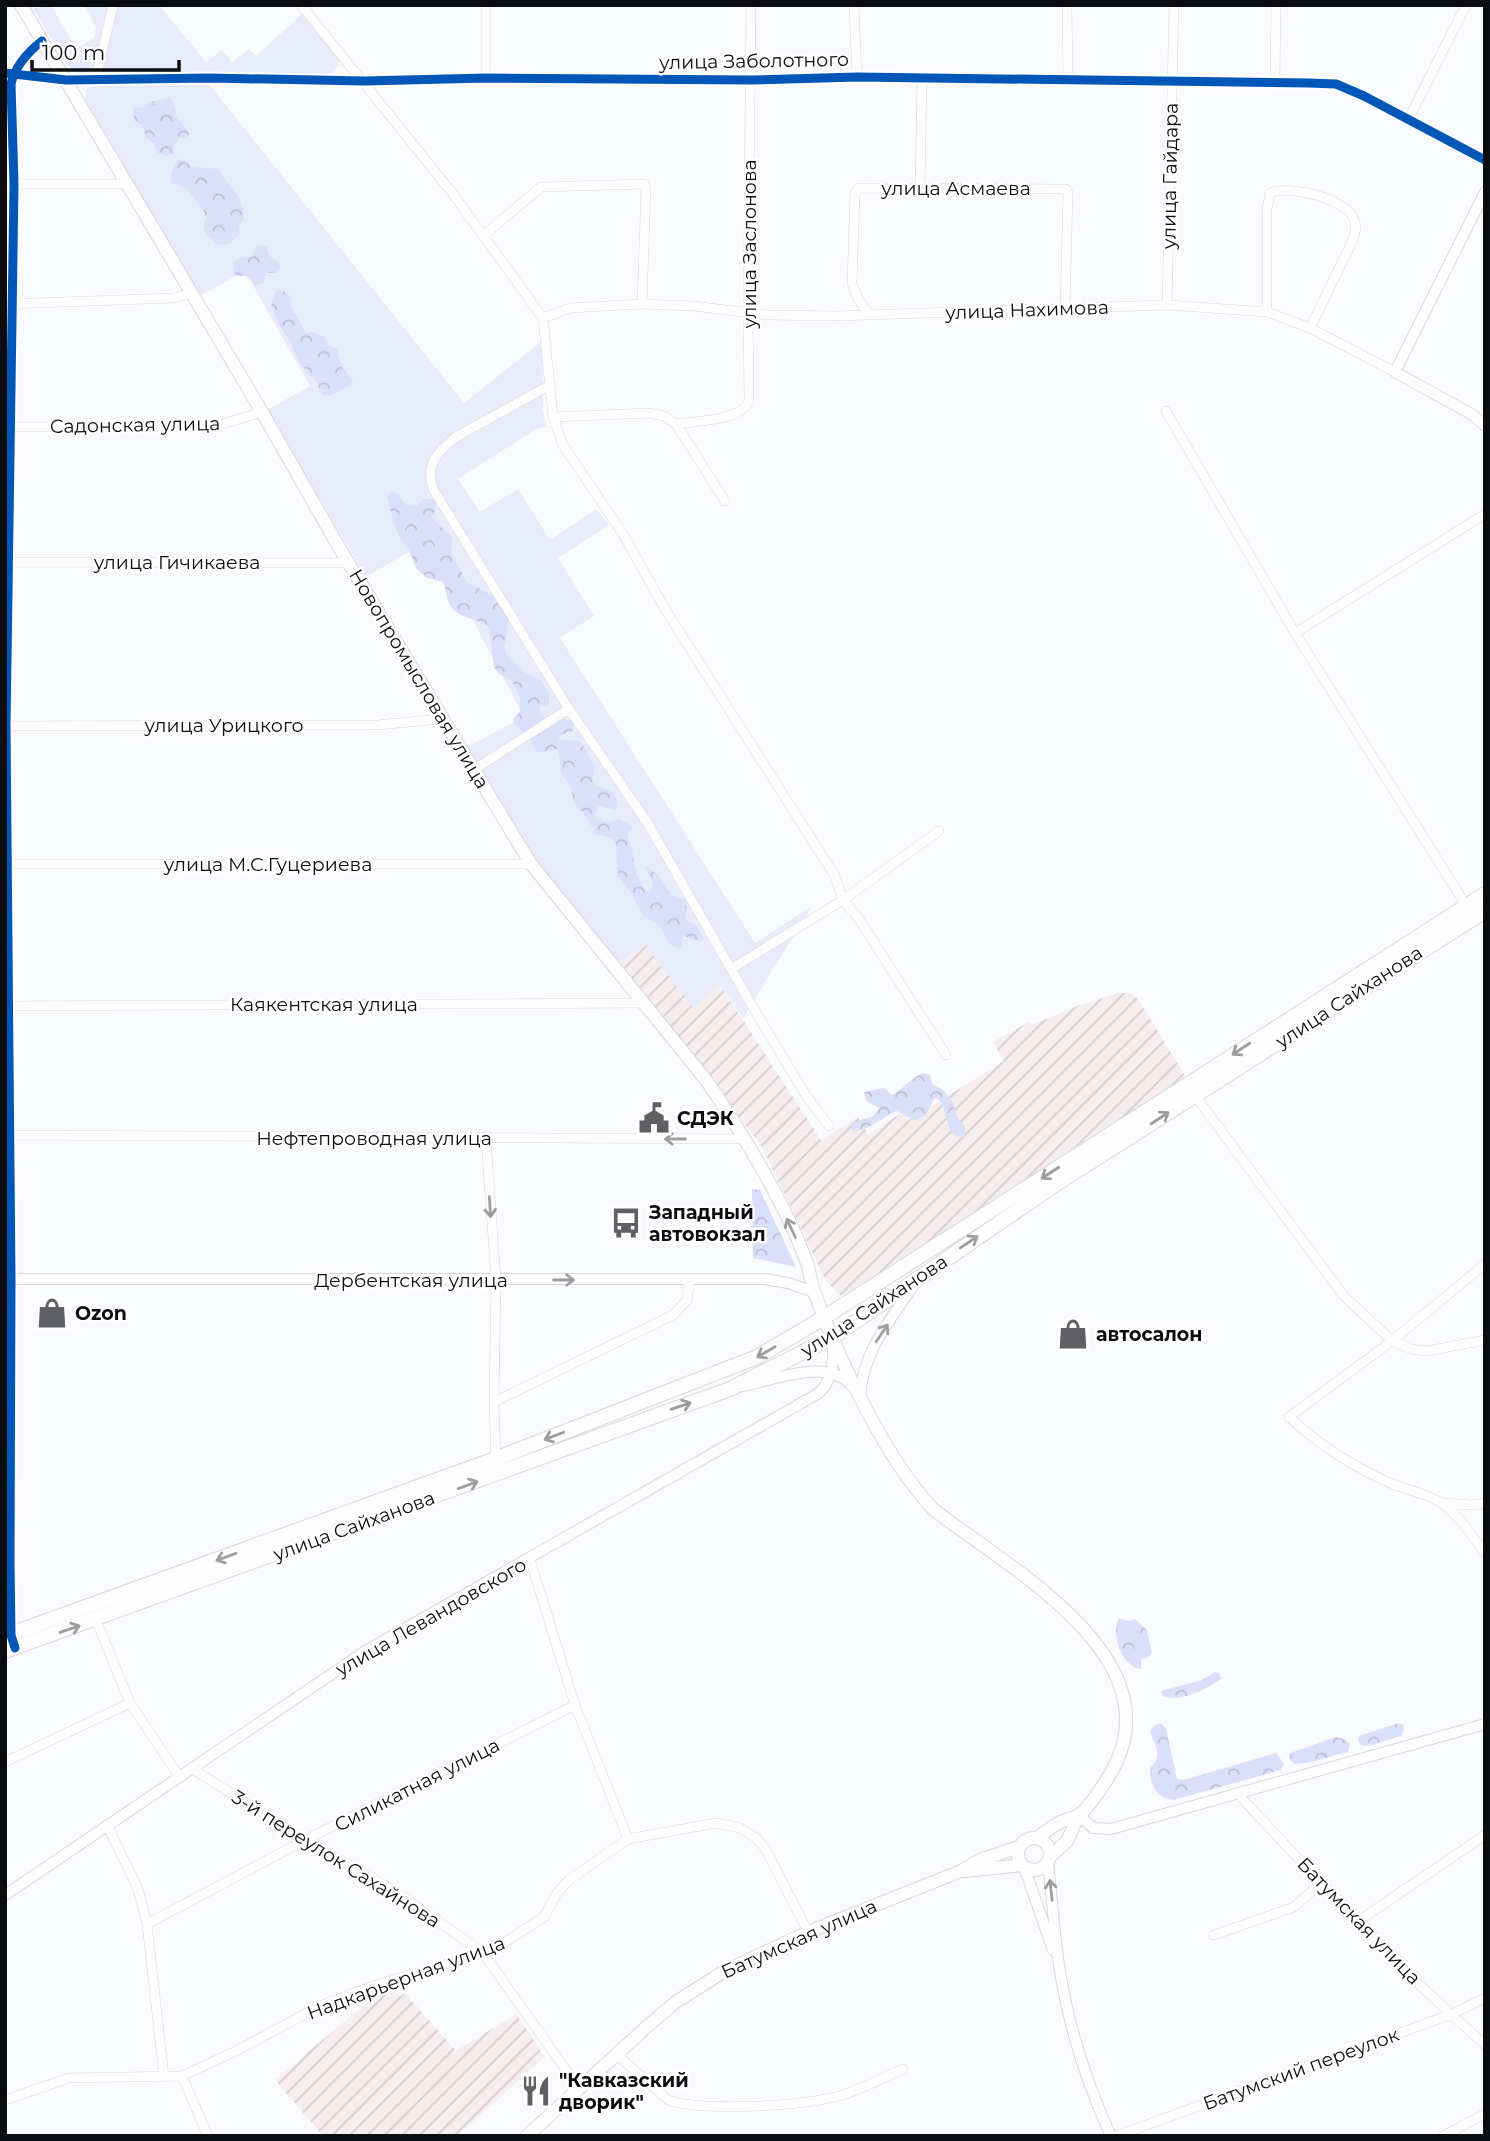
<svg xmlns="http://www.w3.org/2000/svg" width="1490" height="2141" viewBox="0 0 1490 2141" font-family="Montserrat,sans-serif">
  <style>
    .industrial { fill: url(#industrial-furrows) }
    .green { fill: #e8ecfa }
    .forest { fill: url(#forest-crowns) }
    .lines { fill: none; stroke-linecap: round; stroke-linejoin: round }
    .minor-casing { stroke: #d7d8db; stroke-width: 10 }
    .tertiary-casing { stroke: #d7d8db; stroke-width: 12 }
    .secondary-casing { stroke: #d7d8db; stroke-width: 14 }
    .primary-casing { stroke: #d7d8db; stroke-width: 16 }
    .minor { stroke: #fefeff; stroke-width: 9 }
    .tertiary { stroke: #fefeff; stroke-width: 10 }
    .secondary { stroke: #fefeff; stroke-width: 12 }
    .primary { stroke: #fefeff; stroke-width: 14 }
    .cycleway-casing { stroke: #fff; stroke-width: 13 }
    .cycleway { stroke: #0057b8; stroke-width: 9 }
    .oneway { stroke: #9d9e9f }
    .labels { text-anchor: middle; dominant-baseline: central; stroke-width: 5; stroke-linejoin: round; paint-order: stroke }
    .street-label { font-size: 19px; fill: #0c0d10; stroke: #fff }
    .poi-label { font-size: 19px; font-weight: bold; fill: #0c0d10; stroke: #fff; text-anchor: start }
  </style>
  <defs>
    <pattern id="industrial-furrows" width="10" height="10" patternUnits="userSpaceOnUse" patternTransform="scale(1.75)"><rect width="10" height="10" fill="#f6eeee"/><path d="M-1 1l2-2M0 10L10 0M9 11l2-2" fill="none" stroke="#d2cbcb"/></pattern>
    <pattern id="forest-crowns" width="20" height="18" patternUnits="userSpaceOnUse" patternTransform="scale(1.75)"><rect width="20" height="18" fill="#dae0fa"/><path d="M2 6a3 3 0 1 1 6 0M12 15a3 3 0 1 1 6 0" fill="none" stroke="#babfd5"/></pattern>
  </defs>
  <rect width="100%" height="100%" fill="#fafbfe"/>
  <!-- industrial -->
  <path class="industrial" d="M644 944 720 985 821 1140 858 1117 868 1134 903 1112 909 1120 1004 1061 993 1042 1030 1021 1032 1025 1077 1006 1119 993H1132L1138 999 1186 1077 847 1295H840L826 1281 762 1147 706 1073 619 965Z
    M397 1992 400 1996 405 1993 456 2051 516 2014 545 2057 457 2136H323L275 2080 377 1994Z"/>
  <!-- green -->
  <path class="green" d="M31 5H51L76 49 95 37 96 27 84 5H108L94 66 90 71 79 73 67 65Z
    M116 5H159L206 62 222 50 232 62 249 49 256 56 302 14 340 60 335 71 324 75 109 71 103 67V59Z
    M98 83H208L464 403 542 341 543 411 547 427 536 429 458 479 480 512 518 489 550 540 596 509 609 525 558 558 594 616 560 638 755 943 813 905 743 1018 720 985 693 1007 644 944 619 965 535 859 467 747 524 717 476 626 426 542 366 577 267 410 310 386 245 271 200 296 87 104 85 98 87 89Z"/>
  <!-- forest -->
  <path class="forest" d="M169 98 172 100 177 117 190 134 185 138 179 137 177 143H174V154L164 155 157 153 154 143 146 138 143 126 134 120 133 108 143 107 149 102Z
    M182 159 193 167 219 169C231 191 244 194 244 220L239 225 240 234 229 244 218 245C213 240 203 234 204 226 204 218 208 222 205 214 203 208 192 197 188 189L172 183C169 175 173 162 182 159Z
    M259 245 267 247 269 256 279 262 280 268 276 273H266L263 283 254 285 250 277 235 275 233 262 240 258 252 257 256 246Z
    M277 289 284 291 290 296 291 306 306 333 312 332 325 337 327 344 337 349 341 366 353 380 350 386 329 396 322 395 317 383 299 362 289 339 279 325 271 304Z
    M392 491 398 494 406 505 416 506 424 499H435L436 509 432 518 452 537 451 554 467 582 493 596 508 619 505 647 506 654 524 672 540 679 549 694V704L540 707V714L545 718 559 717 573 721V731L561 735 558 740 580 741 595 765 593 778 595 785C608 792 621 789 616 810L598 806 595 816C601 824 610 823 619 819L632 826 627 837C637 856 631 876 648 892L651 891 653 882 645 867H648L659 876 671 895 685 899 687 909 685 919 697 926 704 940 698 941 685 936 683 937 681 948C665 947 666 936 659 924L643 916 629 890 618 877 616 844 611 838 597 835 582 811 575 805 570 786 562 774 558 751 556 749C531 756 539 752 528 737 523 728 515 729 513 719L520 711V698L512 681 498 673 494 667 489 628C477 617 458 619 450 605 446 598 446 589 443 582L427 578 416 568 409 550 402 542 395 528 387 496Z
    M924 1073 930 1075 932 1084 942 1089 953 1102 956 1115 965 1127V1137C942 1139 950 1108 937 1098L934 1099C929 1109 927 1119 913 1120L897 1111C884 1116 863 1135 851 1130L852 1123 873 1116 880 1108 866 1101 864 1092 884 1088 892 1095C904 1089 911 1077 924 1073Z
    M752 1189 760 1190 796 1267 753 1258Z
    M1119 1618 1129 1621 1135 1619 1147 1630 1152 1653 1149 1657 1141 1659V1669C1122 1667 1110 1633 1119 1618Z
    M1215 1672 1219 1673 1221 1679C1207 1689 1180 1703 1163 1696L1161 1691 1202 1680Z
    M1399 1723 1403 1725 1404 1729 1401 1736 1369 1746 1361 1745 1358 1741 1359 1736Z
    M1157 1724H1162L1166 1729 1177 1779 1183 1780 1276 1753 1284 1764 1281 1770 1174 1800C1156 1799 1149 1784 1150 1767 1165 1756 1153 1744 1150 1730Z
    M1336 1737 1344 1739 1350 1744 1348 1752 1307 1763 1294 1764 1289 1758 1290 1753Z"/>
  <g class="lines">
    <!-- minor casing -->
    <g class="minor-casing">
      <path id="minor" d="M301 5 453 194 543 318 553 417 563 445 623 534 665 609 835 876 843 900 731 969
        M854 5 857 77
        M1067 5 1068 79
        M5 73 66 80
        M486 78V5
        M96 79 113 5
        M1275 83 1276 5
        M1408 120 1466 5
        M5 184H128
        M920 188 922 79
        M483 236 541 187 644 184 646 188 642 304
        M7 304 174 298 192 293
        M1167 305 1174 5
        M1267 312V209L1270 193C1290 184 1351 200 1355 222 1357 230 1354 237 1351 244L1310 328
        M869 315 858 299 852 283 855 192 859 188 1066 189 1068 193 1065 309
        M543 318 570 308 642 304 693 306 768 315 836 316 1167 305 1267 312 1310 328 1395 372
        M550 385 456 437C437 452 425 464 433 489L569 709 647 822 755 1011 805 1094 829 1126
        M1166 411 1295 633 1469 910
        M553 417 649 413 664 416 676 424 725 501
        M676 424C696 421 741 421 749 401L748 313 751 5
        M5 427 216 426 262 412
        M5 562 348 563
        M1295 633 1485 514
        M5 726 377 725 442 719
        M473 770 569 709
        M939 831 843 900 859 919 946 1055
        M5 864H531
        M5 1006 644 1003
        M1193 1093 1344 1296 1392 1341 1411 1349 1427 1351 1485 1340
        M5 1135 744 1139
        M486 1139 496 1280 494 1402 496 1462
        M1485 1264 1392 1341 1289 1417C1318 1444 1352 1466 1388 1482 1405 1490 1428 1493 1443 1504 1460 1516 1472 1536 1485 1553
        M494 1402 673 1315 687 1300 690 1279
        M1442 1503 1473 1505 1485 1503
        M530 1559 575 1705 628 1839
        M96 1620 130 1703 179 1776
        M11 1636 6 726 14 184 11 84C15 66 28 52 42 41
        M5 1762 130 1703
        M191 1768 305 1840 395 1891 483 1953 578 2087
        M1237 1793 1321 1883 1360 1920 1400 1967 1485 2045
        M107 1825 138 1889 147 1924 164 2077
        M1360 1920 1485 1835
        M147 1924 305 1840 575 1705
        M1214 1935 1294 1907 1321 1883
        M616 2054 668 2100C704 2112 801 2106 839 2096 861 2090 882 2078 903 2069
        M182 2076 208 2136
        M5 2100 69 2078 182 2076 236 2051 320 2006 373 1986 483 1953 501 1945 544 1917 557 1893 569 1880 628 1839 716 1823 740 1828 755 1837 765 1848 808 1932
        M1116 2136 1452 2014 1485 1998
        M1443 2136 1485 2114"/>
    </g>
    <!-- tertiary casing -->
    <g class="tertiary-casing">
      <path id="tertiary" d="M66 80 209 78 365 81 486 78 751 80 857 77 1309 83 1336 84 1364 96 1485 160
        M1485 192 1395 372 1473 415 1485 426
        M5 1279H765L788 1283 814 1292
        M744 1386C776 1379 826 1358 851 1385
        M860 1395C864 1349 890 1321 915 1283
        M1079 1815 1093 1828 1111 1829 1485 1724
        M1048 1863C1052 1897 1054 1931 1059 1965 1068 2024 1086 2082 1111 2136
        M1024 1867 1053 1950
        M5 1895 367 1650 819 1393C834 1378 833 1362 833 1342"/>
    </g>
    <!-- secondary casing -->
    <g class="secondary-casing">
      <path id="secondary" d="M21 5 262 412 340 549 531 864 706 1080C742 1132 785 1203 807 1263 810 1273 811 1284 815 1294 839 1360 885 1458 933 1509 1002 1564 1169 1652 1116 1763 1110 1776 1090 1807 1079 1815 1073 1819 1065 1819 1059 1823 1051 1827 1044 1833 1037 1838
        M1018 1854a16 16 0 1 1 32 0a16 16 0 1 1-32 0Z
        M1050 1857 1067 1841 1079 1815
        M965 1871 1022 1865
        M527 2136 651 2023 676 2002 723 1972 808 1932 961 1871 980 1860 1019 1847"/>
    </g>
    <!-- primary casing -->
    <g class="primary-casing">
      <path id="primary" d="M5 1636 495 1459 757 1357 825 1317 1485 894
        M5 1651 730 1389 833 1337 1056 1184 1485 911"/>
    </g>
    <!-- minor -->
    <use href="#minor" class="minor"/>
    <!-- tertiary -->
    <use href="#tertiary" class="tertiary"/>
    <!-- secondary -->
    <use href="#secondary" class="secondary"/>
    <!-- primary -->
    <use href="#primary" class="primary"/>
    <!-- cycleway casing -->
    <g class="cycleway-casing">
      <path id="cycleway" d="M5 73 66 80 209 78 365 81 486 78 751 80 857 77 1309 83 1336 84 1364 96 1485 160
        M15 1648 11 1635 10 1561 11 1279 6 726 14 184 11 84C15 66 28 52 42 41"/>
    </g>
    <!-- cycleway -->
    <use href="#cycleway" class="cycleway"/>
  </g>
  <!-- one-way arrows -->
  <defs><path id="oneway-shaft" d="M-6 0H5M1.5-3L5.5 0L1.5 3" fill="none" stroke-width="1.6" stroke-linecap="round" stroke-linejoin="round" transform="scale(1.75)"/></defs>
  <g class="oneway">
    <use href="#oneway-shaft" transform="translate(1241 1049) rotate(147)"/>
    <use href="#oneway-shaft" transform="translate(1160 1118) rotate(-33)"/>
    <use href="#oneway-shaft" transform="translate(675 1139) rotate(-180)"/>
    <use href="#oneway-shaft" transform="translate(1050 1173) rotate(147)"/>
    <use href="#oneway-shaft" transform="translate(490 1207) rotate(86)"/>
    <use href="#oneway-shaft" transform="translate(791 1228) rotate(-115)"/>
    <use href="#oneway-shaft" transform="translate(969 1242) rotate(-34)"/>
    <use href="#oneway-shaft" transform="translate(564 1280)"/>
    <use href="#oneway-shaft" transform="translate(882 1333) rotate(-56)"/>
    <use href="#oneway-shaft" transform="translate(766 1352) rotate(150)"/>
    <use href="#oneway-shaft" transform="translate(681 1406) rotate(-19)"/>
    <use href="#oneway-shaft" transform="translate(554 1436) rotate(159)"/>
    <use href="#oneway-shaft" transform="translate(468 1485) rotate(-20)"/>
    <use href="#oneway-shaft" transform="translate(226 1557) rotate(160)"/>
    <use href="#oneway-shaft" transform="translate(70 1629) rotate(-19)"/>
    <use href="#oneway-shaft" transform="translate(1051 1890) rotate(-96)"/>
  </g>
  <!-- icons -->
  <defs>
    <g id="civic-bare" transform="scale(2.415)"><path d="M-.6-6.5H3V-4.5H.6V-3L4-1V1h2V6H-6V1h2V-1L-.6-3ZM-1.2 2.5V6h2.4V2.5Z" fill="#5f6063" stroke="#fff" stroke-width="2.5" paint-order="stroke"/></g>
    <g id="bus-bare" transform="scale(2.415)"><path d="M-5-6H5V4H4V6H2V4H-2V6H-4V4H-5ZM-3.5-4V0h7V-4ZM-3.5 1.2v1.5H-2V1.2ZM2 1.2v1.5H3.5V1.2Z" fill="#5f6063" stroke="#fff" stroke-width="2.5" paint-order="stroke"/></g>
    <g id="shop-bare" transform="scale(2.415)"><path d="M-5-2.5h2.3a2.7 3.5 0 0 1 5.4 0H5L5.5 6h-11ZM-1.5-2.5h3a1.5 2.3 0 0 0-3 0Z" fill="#5f6063" stroke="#fff" stroke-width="2.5" paint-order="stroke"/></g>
    <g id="restaurant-bare" transform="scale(2.415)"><path d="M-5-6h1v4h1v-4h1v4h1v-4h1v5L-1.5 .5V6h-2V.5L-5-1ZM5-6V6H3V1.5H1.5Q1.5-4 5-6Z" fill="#5f6063" stroke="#fff" stroke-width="2.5" paint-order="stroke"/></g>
  </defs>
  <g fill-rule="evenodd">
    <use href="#civic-bare" x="654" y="1118"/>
    <use href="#bus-bare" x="626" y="1223"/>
    <use href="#shop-bare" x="52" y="1313"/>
    <use href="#shop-bare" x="1073" y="1334"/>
    <use href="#restaurant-bare" x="536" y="2091"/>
  </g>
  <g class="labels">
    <!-- street labels -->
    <g class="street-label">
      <text transform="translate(754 61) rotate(-1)">улица Заболотного</text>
      <text transform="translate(1170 176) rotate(-89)">улица Гайдара</text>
      <text x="956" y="188">улица Асмаева</text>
      <text transform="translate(749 244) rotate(-90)">улица Заслонова</text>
      <text transform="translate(1027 310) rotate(-2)">улица Нахимова</text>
      <text transform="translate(135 425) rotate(-1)">Садонская улица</text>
      <text x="177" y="562">улица Гичикаева</text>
      <text transform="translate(419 679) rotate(59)">Новопромысловая улица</text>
      <text x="224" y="725">улица Урицкого</text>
      <text x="268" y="864">улица М.С.Гуцериева</text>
      <text transform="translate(1349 997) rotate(-33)">улица Сайханова</text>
      <text x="324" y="1004">Каякентская улица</text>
      <text x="374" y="1138">Нефтепроводная улица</text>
      <text x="411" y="1280">Дербентская улица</text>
      <text transform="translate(874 1306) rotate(-33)">улица Сайханова</text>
      <text transform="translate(354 1526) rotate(-20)">улица Сайханова</text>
      <text transform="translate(431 1617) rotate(-30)">улица Левандовского</text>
      <text transform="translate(417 1785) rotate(-27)">Силикатная улица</text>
      <text transform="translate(336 1859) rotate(32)">3-й переулок Сахайнова</text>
      <text transform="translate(1359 1921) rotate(46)">Батумская улица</text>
      <text transform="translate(799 1939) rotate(-24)">Батумская улица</text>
      <text transform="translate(406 1978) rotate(-20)">Надкарьерная улица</text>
      <text transform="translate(1301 2069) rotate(-20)">Батумский переулок</text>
    </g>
    <!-- poi labels -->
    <g class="poi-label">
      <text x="677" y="1118">СДЭК</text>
      <text x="649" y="1212">Западный<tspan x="649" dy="22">автовокзал</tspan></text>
      <text x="75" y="1313">Ozon</text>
      <text x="1096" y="1334">автосалон</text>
      <text x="559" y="2080">"Кавказский<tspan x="559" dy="22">дворик"</tspan></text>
    </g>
  </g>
  <!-- border -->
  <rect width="1490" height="2141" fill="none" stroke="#0c0d10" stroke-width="14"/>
  <!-- scale -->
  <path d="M32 60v10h147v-10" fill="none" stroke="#0c0d10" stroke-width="3.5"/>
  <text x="42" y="60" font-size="21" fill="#0c0d10" stroke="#ffffff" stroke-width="5" paint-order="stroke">100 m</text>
</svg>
